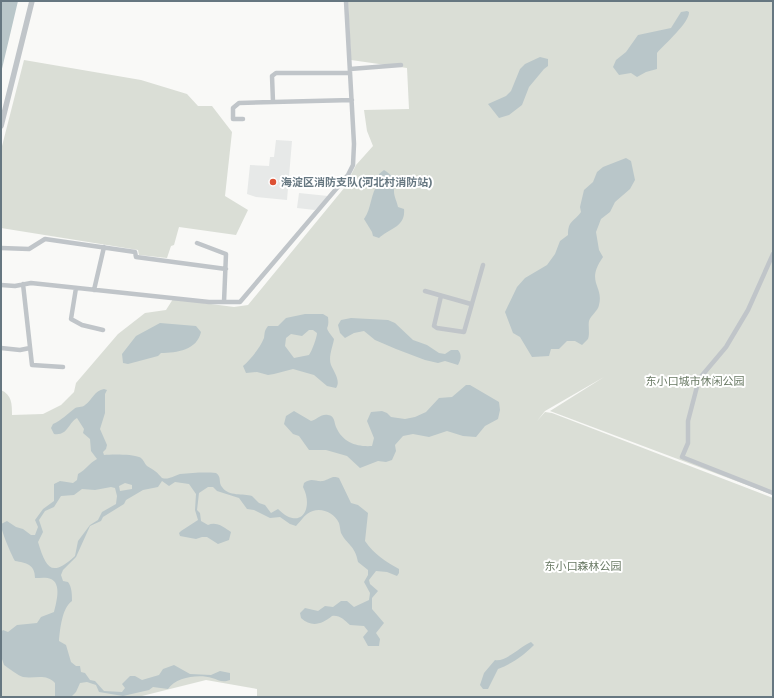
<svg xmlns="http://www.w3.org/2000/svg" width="774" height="698" viewBox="0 0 774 698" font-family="'Work Sans','Noto Sans SC',sans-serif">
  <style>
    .built { fill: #e7e9e8 }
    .green { fill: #daded6 }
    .water { fill: #b9c6c9; fill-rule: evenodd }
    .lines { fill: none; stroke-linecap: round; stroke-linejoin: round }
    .minor { stroke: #c0c5c9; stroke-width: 4.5 }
    .tertiary { stroke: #c0c5c9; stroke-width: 5.5 }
    .poi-dot { fill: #dd5134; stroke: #fff; stroke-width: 1.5 }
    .labels { text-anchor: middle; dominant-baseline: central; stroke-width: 4; stroke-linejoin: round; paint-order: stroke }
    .poi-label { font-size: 11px; font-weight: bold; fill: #667781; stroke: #fff; text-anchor: start }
    .park-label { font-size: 11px; fill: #697964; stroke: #fff }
  </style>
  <rect width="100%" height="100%" fill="#f9f9f7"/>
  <!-- built -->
  <path class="built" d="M276 140 292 141 287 200 256 197 247 194 250 165 269 166 270 157H274Z
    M299 193 328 196 315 210 297 208Z"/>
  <!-- green -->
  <path class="green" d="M348 1H773V495L550 411 604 377 545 411 537 421 545 412 552 413 773 498V697H257V689L206 680 138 697H1V390C12 395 12 404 12 415L43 414 61 405 74 392 76 383 118 334 145 313 166 310 173 299 234 307 248 305 345 187 356 165 373 146 367 131 364 110 409 109 407 68 351 60Z
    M24 60 141 80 187 94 198 106H212L232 132 225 196 248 210 236 235 179 227 174 245 171 246 167 258 139 255 138 250 1 228V150Z"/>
  <!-- water -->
  <path class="water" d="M1 1H18L1 73Z
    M687 11 689 12C690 22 665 44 657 53V69L646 72 637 77 631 73 619 75 613 67 616 60 626 52 638 35 671 28 681 12Z
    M540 57 548 59V66L544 69 529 87 522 105 509 115 499 118 488 104 506 96 511 91 520 69 525 64Z
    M626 158 631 161 635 180 630 189 615 202 610 212 601 219 596 232 599 250 603 257C585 283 604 285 599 305 598 311 591 315 589 321 588 326 590 334 588 339L582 345 575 341H567L559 349H551L549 356 532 357 520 337 513 333 505 312 517 287 525 278 547 265 555 254 560 241 568 235C568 220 574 222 581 212L580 207 584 190 593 182 597 172 603 167Z
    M384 170C396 178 394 179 394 192 394 196 397 202 398 207L404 209C406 227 388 229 379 238L373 236 372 232 364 219C372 208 370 193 379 183V174Z
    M305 314H323L328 317C330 333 322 323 334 339 333 346 328 357 331 365 334 372 341 381 336 388L327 386 314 375 293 369 274 374 268 375 257 372 246 373 243 366C250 360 260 348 264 338 265 332 264 331 268 326H278L286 318ZM309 330H313L317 333C317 337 312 351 309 355L294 358 285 346 286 338 291 334 302 336Z
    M351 318 388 320 395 323 413 340 427 345 439 353 445 354 451 350H458C462 355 461 359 458 365L445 361 438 363 425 360 396 349 375 340 364 331 354 333 345 338 340 333 338 325 341 320Z
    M160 323 196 326 201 332C197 350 177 353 161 353L158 356 128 364 123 363 122 354 136 336Z
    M466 385H470L499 402 500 410 498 419 485 426 476 437 463 436 447 431 429 437 413 434 403 436 395 445 396 451 392 460 386 462 378 461 360 468 347 456 326 450H309L299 436 293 434 284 424 286 416 294 411 311 421C316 420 322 413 328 415 335 416 334 422 336 427 343 443 357 447 372 446L374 438 367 421 371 412 382 411 387 413 391 417 405 419 415 417 426 412 439 398 452 397Z
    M104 389 107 390 105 394V413L100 429 107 445 106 449 103 452 104 455C111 454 133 454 139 457 143 458 144 463 147 466 154 470 157 472 162 478 169 480 173 476 180 474 192 473 204 472 216 473 222 477 218 482 222 487 229 497 243 493 252 496L259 503 265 505 271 513 278 509C301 532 314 508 303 487L304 483C312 477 315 482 323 481 330 479 332 475 339 478L351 503 358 505 368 513 365 541C374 554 386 562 399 569V573L397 576 387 572 376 571 369 580 370 584 378 591 372 598V609L384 623 376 633 380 639 379 646H368L363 637 368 631 364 626 350 625C344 620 340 615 332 616 322 624 312 628 301 618L300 613 305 608 318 611 325 606 333 607 341 601H347L354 607 369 600 370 593 364 582 368 575V570L358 562C355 545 347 545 341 533 340 530 340 526 339 523 333 511 318 506 307 514 303 517 300 522 296 526L290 524 280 517 270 518 254 510 247 509 239 498 217 491 213 487H208L199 493 197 510 200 513 201 521 208 525C216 521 224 527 231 532L229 540 218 544 207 537H202L196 539 180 536 179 533 181 531 198 520 195 510 196 494 189 484 175 482 169 486 162 481 158 487 143 490 126 500 124 504 103 517 101 521 90 526 76 557 63 570 61 575 63 581 68 582C72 587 72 595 72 601 62 608 60 629 59 641L66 645 71 662 76 666H80L81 672 85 673 90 680 95 681 104 691 122 692 125 688 122 684 130 676H135L142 680 159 675 163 669 174 665 190 674 211 675 220 671 230 673V680C222 683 219 680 212 678 199 674 176 677 168 689L153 687 149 690 123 696 99 692 96 685 87 682 80 683 76 692 71 697H55V683C46 673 35 679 23 677 19 676 8 668 4 665L1 656V632L3 630 8 632 17 625 37 623 41 617 54 612C56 603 62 584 51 579 47 577 40 578 35 578 35 564 26 563 15 561 11 554 1 531 1 524L7 521 16 527 23 529 31 535H35L38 527 35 520 43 509 54 501V484L60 481 73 483 77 480 78 474C86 470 89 463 97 459L91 451 90 439 83 433 84 429 77 418C68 423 68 436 54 434L51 428 53 424C62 420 67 414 74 409 77 406 82 408 85 405 93 399 94 391 104 389ZM125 483 132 485V489L120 491 119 486ZM111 487 115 488 117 496 116 504 102 512 98 520 90 525 78 541 75 556C51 578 46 568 38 542L43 532 39 520 45 511 54 507 61 496 74 495 82 489 95 490Z
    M531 642 534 645C523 656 513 663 498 669L488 689H483L480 685 484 673 495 660C506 662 521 646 531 642Z"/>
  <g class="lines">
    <!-- minor -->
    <path class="minor" d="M350 69 401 65
      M273 102 272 76 276 73H350
      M243 119H233V108L239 103 352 100
      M197 243 226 254 224 302
      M1 248 29 249 45 239 135 252 136 257 226 269
      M773 254 748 310 726 347 699 379 688 421V443L682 457 773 493
      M23 284 32 365 63 367
      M1 285 15 286 31 283 209 302H240L348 175 353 165 354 144 346 1
      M76 288 71 319 82 325 103 330
      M94 290 104 247
      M425 291 471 304
      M441 296 434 326 437 328 464 332 483 265
      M1 348 20 350 30 348"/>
    <!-- tertiary -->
    <path class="tertiary" d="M1 126 32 1"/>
  </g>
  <!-- markers -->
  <circle class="poi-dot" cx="273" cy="182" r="4"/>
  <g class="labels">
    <!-- poi labels -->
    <g class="poi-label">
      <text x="281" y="182">海淀区消防支队(河北村消防站)</text>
    </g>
    <!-- park labels -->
    <g class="park-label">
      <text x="695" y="381">东小口城市休闲公园</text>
      <text x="583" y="566">东小口森林公园</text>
    </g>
  </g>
  <!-- border -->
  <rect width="774" height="698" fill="none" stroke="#667781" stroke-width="4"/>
</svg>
